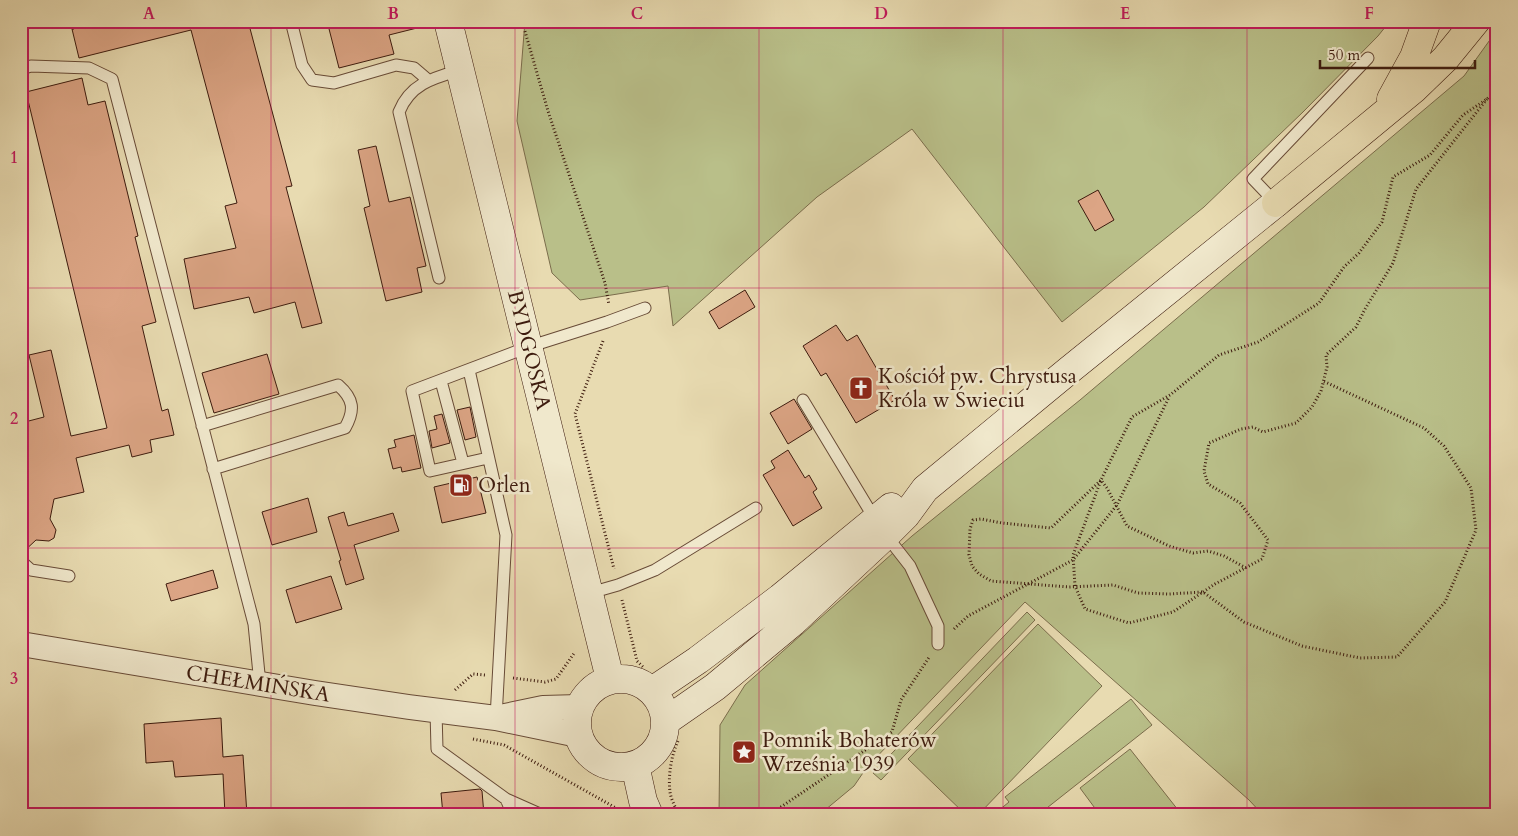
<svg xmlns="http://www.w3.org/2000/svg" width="1518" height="836" viewBox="0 0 1518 836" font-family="Cardo,serif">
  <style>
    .green { fill: #b9bf89; stroke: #7b6d4c }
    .building { fill: #dca585; stroke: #3d1b0e }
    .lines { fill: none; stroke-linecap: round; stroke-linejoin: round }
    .lane-casing { stroke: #684b37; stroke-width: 13 }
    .street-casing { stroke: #684b37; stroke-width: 26 }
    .secondary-casing { stroke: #3d1b0e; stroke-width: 29 }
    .primary-casing { stroke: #3d1b0e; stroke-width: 29 }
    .path { stroke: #3d1b0e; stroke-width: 3; stroke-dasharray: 1 2.5; stroke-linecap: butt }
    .lane { stroke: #f0e8cc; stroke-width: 11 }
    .street { stroke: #f0e8cc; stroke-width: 24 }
    .secondary { stroke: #f0e8cc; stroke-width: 28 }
    .primary { stroke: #e8dbb1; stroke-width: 28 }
    .grid { fill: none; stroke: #c2185b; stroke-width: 1; stroke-opacity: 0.55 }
    .labels { text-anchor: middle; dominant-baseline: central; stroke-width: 5; stroke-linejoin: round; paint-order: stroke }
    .street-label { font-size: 21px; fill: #3d1b0e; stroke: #f0e8cc }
    .poi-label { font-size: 21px; fill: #3d1b0e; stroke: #f0e8cc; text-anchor: start }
    .neatline { fill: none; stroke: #c2185b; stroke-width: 2 }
    .grid-label { font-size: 16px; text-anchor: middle; font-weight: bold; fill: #c2185b }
  </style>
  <rect width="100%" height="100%" fill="#e8dbb1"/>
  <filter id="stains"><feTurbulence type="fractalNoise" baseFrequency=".004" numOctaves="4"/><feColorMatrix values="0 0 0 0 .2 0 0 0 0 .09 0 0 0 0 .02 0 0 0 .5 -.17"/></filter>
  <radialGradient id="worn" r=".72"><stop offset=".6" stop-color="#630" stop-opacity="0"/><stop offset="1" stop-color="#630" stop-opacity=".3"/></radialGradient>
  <!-- green -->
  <path class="green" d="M525 21H1390L1378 36 1303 112 1204 207 1062 322 912 129 817 197 673 326 668 286 580 300 552 273 517 121Z
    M1497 30V815H1263L1249 800 1025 602 867 767 854 786 819 815H719L720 725 745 685 912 536 1080 400 1464 76Z
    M1027 612 1035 620 881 780 873 773Z
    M1038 624 1102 686 978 815H966L908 759Z
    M1131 699 1152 725 1038 815H993L1009 802 1005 797Z
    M1130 749 1182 815H1100L1080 788Z"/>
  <!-- building -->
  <path class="building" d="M72 21H133L134 26 152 21H200L201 26 219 21H248L292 186 286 187 322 323 302 328 295 302 254 313 249 297 194 309 184 259 236 248 225 206 237 203 191 30 79 58 72 29H74Z
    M327 21H420L421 27 389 35 394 54 339 68Z
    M82 78 88 105 105 101 138 236 135 237 156 322 142 326 162 411 168 409 174 435 150 440 152 452 132 457 129 445 76 458 84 492 54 499 50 519 56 530 54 538 49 541 36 540 21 554V423L44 417 29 355 51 350 71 436 107 428 26 92Z
    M376 146 389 202 410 197 426 266 417 268 422 292 386 301 364 208 370 206 358 150Z
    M1098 190 1114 220 1095 231 1078 201Z
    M745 290 755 307 719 329 709 312Z
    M836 325 847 341 857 335 895 400 856 423 826 373 821 376 803 346Z
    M267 354 279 394 214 413 202 373Z
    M794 399 812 429 788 444 770 413Z
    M470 407 476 437 465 440 457 410Z
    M442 414 450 443 432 448 429 431 437 429 434 416Z
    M414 435 421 468 402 472 401 467 393 469 388 449 396 447 394 440Z
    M788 450 805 478 809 475 817 489 813 492 822 508 793 526 763 475 775 468 771 461Z
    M477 477 486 513 442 523 434 487Z
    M308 498 317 532 272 545 262 512Z
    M344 512 348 526 393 513 399 531 354 545 364 579 346 585 339 561 341 560 328 517Z
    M213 570 218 588 171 601 166 584Z
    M331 576 342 609 296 623 286 590Z
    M221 718 223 757 243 755 247 815H225L223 774 175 777 173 761 146 763 144 724Z
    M480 789 482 791 484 815H443L441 793Z"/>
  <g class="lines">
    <!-- lane casing -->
    <g class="lane-casing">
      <path id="lane" d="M291 21 302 65 312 80 334 83 396 65 414 68 428 80
        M21 69 31 66 89 68 112 79 254 624 260 684
        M1276 203 1253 179 1368 58
        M439 278 399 112C410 84 433 78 460 70
        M469 370 506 535 496 718
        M441 381 463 463
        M803 400 876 521
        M202 426 338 385C354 399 355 410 345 428L213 469
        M488 458 430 471 412 391 528 347 607 322 645 308
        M885 534 910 566 938 626V644
        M21 561 31 570 69 576
        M590 593 618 585 655 570 756 508
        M436 711 437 749 506 799 542 815
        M506 799 513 815"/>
    </g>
    <!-- street casing -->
    <g class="street-casing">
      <path id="street" d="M21 644 315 693 409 707 496 718 578 735
        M505 716 543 708 579 707"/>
    </g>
    <!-- secondary casing -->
    <g class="secondary-casing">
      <path id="secondary" d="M448 21 610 679
        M577 723a44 44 0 1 1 88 0a44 44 0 1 1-88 0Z
        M652 691 698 660 780 598 891 507
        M666 721 715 687 793 622 886 535 906 515 925 489 1068 371 1276 203
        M635 765 643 801 649 815"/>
    </g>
    <!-- primary casing -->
    <g class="primary-casing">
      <path id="primary" d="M1391 99 1414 57 1427 21
        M1276 203 1414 89 1445 59 1476 21"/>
    </g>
    <!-- path -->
    <path class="path" d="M522 21 548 111 605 283 609 305
      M1487 99 1416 189 1393 263 1365 309 1356 327 1326 355 1327 367 1321 391 1312 407 1296 423 1263 432 1253 427 1241 429 1209 443 1204 471 1208 484 1240 503 1268 540 1262 559 1215 584 1173 612 1129 623 1085 609 1075 586 1073 555 1101 480 1132 417 1170 395 1219 355 1258 342 1319 303 1344 267 1359 253 1382 222 1393 177 1430 155 1463 115 1487 99 1497 89
      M603 341 575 414 614 569
      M1246 568 1224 556 1208 551 1193 553 1169 546 1127 526 1107 488 1101 480 1051 528 1002 523 981 519 973 520 970 529 969 555 972 566 979 574 991 581 1069 587 1113 585 1138 593 1169 594 1203 592 1244 622 1302 646 1360 658 1397 657 1445 602 1476 530 1471 488 1444 446 1424 428 1323 381
      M622 600 637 661 644 668
      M954 629 968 616 1073 560 1117 505 1169 397
      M513 678 545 682 556 679 575 652
      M455 690 473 674 485 675
      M473 739 504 745 616 808 619 815
      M678 741C671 756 668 776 670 792 671 800 676 808 679 815
      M769 815 892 732 901 700 930 656"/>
    <!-- lane -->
    <use href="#lane" class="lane"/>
    <!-- street -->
    <use href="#street" class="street"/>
    <!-- secondary -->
    <use href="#secondary" class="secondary"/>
    <!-- primary -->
    <use href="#primary" class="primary"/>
  </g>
  <!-- grid -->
  <path class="grid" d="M271 21V815M515 21V815M759 21V815M1003 21V815M1247 21V815M21 288H1497M21 548H1497"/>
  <!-- icons -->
  <defs>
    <g id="church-square" transform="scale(1.25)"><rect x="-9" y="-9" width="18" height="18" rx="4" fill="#8f2418" stroke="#f0e8cc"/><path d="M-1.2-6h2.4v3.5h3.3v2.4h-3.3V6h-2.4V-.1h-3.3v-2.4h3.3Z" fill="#fff"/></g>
    <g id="fuel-square" transform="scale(1.25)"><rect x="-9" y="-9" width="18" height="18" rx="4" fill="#8f2418" stroke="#f0e8cc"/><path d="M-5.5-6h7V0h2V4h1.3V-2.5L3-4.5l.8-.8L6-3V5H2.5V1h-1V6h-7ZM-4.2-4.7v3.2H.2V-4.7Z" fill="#fff"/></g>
    <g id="sight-square" transform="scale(1.25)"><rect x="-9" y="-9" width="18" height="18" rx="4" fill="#8f2418" stroke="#f0e8cc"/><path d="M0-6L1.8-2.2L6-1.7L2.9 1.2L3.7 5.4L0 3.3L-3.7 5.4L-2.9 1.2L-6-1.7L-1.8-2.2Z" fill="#fff"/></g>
  </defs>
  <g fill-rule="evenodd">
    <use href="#church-square" x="861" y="388"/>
    <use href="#fuel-square" x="461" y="485"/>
    <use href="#sight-square" x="744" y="752"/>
  </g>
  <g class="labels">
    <!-- street labels -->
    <g class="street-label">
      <text transform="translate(529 350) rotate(76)">BYDGOSKA</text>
      <text transform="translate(258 684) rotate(9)">CHEŁMIŃSKA</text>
    </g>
    <!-- poi labels -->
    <g class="poi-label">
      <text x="878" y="376">Kościół pw. Chrystusa<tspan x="878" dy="24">Króla w Świeciu</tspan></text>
      <text x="478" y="485">Orlen</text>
      <text x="762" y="740">Pomnik Bohaterów<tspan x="762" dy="24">Września 1939</tspan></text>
    </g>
  </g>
  <!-- margin -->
  <rect width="1518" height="836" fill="none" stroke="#e8dbb1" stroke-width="55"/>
  <!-- scale -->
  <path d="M1320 60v8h155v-8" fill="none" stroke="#3d1b0e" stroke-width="2.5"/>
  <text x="1328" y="60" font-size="15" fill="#3d1b0e" stroke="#f0e8cc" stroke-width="4" paint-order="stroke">50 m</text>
  <rect x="28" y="28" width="1462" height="780" class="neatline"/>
  <g class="grid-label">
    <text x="149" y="19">A</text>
    <text x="393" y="19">B</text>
    <text x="637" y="19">C</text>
    <text x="881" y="19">D</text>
    <text x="1125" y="19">E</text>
    <text x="1369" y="19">F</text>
    <text x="14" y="163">1</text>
    <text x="14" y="424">2</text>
    <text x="14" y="684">3</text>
  </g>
  <rect width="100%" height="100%" filter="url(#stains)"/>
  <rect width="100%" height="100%" fill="url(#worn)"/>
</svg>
